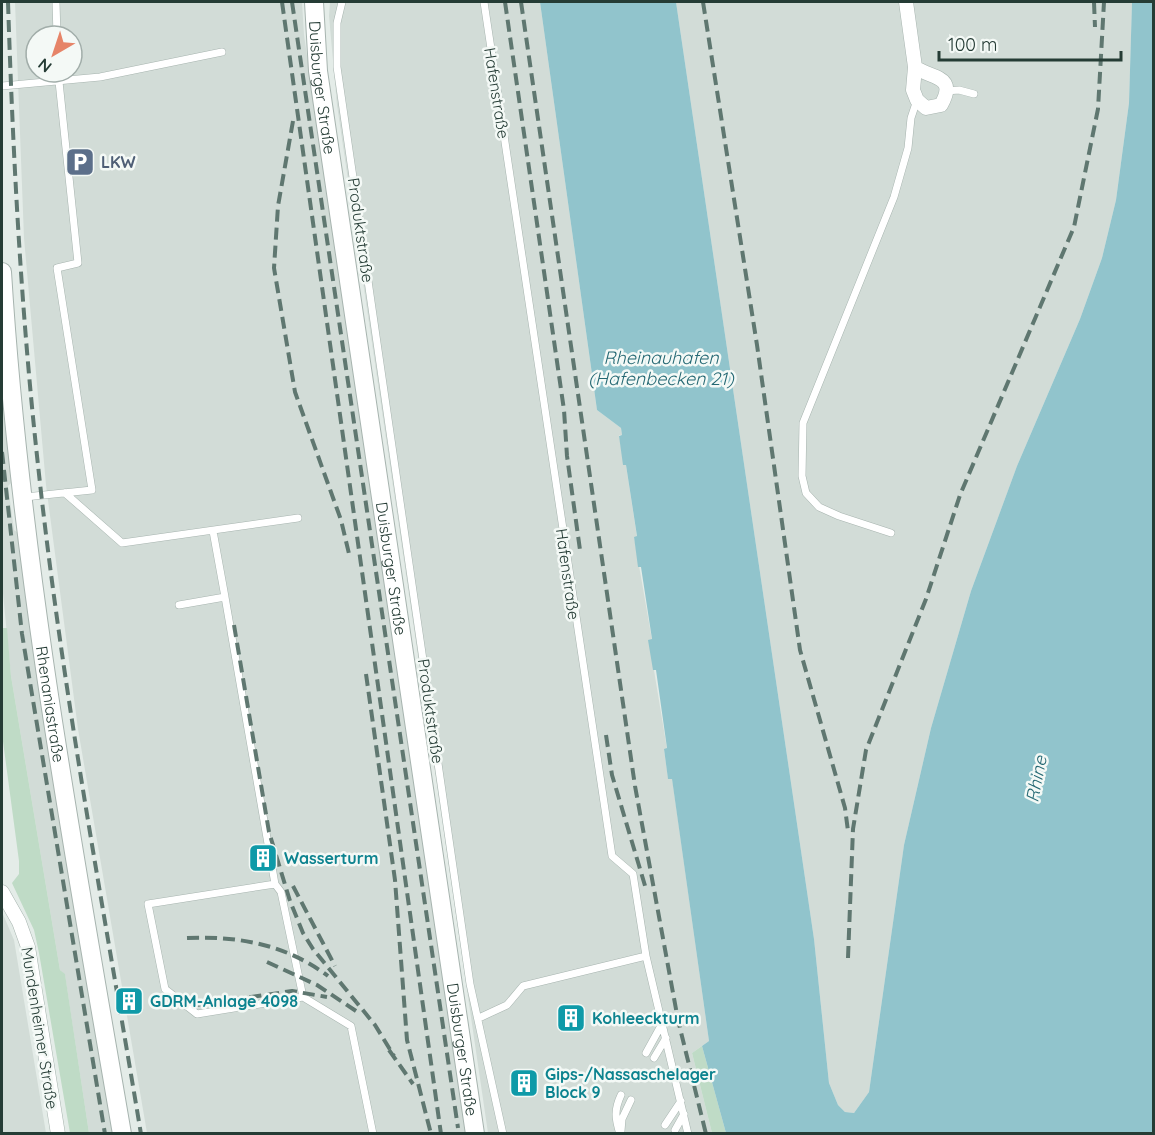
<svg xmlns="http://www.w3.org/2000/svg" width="1155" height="1135" viewBox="0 0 1155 1135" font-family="Quicksand,sans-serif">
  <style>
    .built { fill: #d2dcd7; fill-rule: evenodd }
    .green { fill: #bfdbc6 }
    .water { fill: #91c4cc }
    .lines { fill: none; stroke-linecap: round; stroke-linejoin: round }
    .service-casing { stroke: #a7b4af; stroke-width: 8 }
    .minor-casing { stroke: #a7b4af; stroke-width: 15 }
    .tertiary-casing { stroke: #a7b4af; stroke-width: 20 }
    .service { stroke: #fff; stroke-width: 7 }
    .minor { stroke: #fff; stroke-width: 14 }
    .tertiary { stroke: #fff; stroke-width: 18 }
    .rail { stroke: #5f7770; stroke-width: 4; stroke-dasharray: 12 6; stroke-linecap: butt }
    .labels { text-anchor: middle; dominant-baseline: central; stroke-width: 5; stroke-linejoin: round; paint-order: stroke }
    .street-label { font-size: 16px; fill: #253c35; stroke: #f4f9f6 }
    .service-label { font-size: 16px; font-weight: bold; fill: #4e5e75; stroke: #f4f9f6; text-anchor: start }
    .culture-label { font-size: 16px; font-weight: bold; fill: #0d838f; stroke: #f4f9f6; text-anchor: start }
    .water-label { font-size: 18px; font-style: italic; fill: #246873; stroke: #f4f9f6 }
  </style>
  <rect width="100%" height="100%" fill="#e4ece8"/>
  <!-- built -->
  <path class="built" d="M15 2H302L304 35 466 1133H147L78 729 46 485 24 238ZM36 36H72V72H36Z
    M330 2H540L597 410 621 428 622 435H619L624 465H626L637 537H634L652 640H649L667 749 664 750 668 778H672L709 1041 692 1053 712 1133H488L337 105 329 16Z
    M676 2H1132L1129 103 1116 200 1102 258 1080 319 1017 466 971 591 931 728 904 845 869 1092 854 1113 845 1112 838 1105 829 1083 814 939Z
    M2 369 13 481 8 486 14 530 18 533 114 1133H89L65 975 60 970 11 676 2 583Z
    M2 912 14 940 46 1133H2Z"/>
  <!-- green -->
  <path class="green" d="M2 628H7L11 676 60 970 65 974 89 1133H70L39 953 34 930 12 883 19 874V861L2 734Z
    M702 1046 726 1133H712L692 1053Z"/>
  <!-- water -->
  <path class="water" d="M540 2H676L814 939 829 1083 838 1105 845 1112 854 1113 869 1092 904 845 931 728 971 591 1017 466 1080 319 1102 258 1116 200 1129 103 1132 2H1153V1133H726L702 1046 709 1041 672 779H668L664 749 667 748 656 670H653L648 640 652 639 641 567H638L634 537 637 536 626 465H623L619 436 622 435 621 428 597 410Z"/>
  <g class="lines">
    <!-- service casing -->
    <g class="service-casing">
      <path id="service" d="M56 2 57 36
        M342 2 337 23V67L470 984 503 1134
        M484 2 612 856 633 874 646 956 688 1134
        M2 86 100 77 222 52
        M946 91 959 90 974 94
        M65 493 122 543 298 518
        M25 497 92 490 57 268 78 263 58 72
        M891 533 839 516 819 507 806 493 802 476 803 423 894 197 908 148 911 118 917 100
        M225 597 275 884 148 904 165 989 197 1014 303 997 351 1026 373 1134
        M179 605 225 597 213 531
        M275 884 281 892 303 997
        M479 1018 507 1005 523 986 646 956
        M646 1053 662 1024
        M654 1058 666 1038
        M665 1125 681 1101
        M675 1130 684 1114
        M621 1131 622 1119 631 1100
        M620 1134C615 1118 614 1110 621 1095"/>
    </g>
    <!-- minor casing -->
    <g class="minor-casing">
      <path id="minor" d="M906 2 915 67 913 90 917 100 926 108 941 105C958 75 931 79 915 67
        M2 892 19 922 28 947 58 1134"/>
    </g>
    <!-- tertiary casing -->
    <g class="tertiary-casing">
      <g id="tertiary">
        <path id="s1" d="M314 2 318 71 475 1134"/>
        <path id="s2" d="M2 272C20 562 73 848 122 1134"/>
      </g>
    </g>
    <!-- service -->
    <use href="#service" class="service"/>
    <!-- minor -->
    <use href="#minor" class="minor"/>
    <!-- tertiary -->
    <use href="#tertiary" class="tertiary"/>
    <!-- rail -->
    <path class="rail" d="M8 2C13 156 21 311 38 465 62 689 104 911 141 1134
      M282 2 441 1134
      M292 2 458 1128
      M505 2 564 410 567 456 580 550
      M521 2 635 786 678 1020 706 1134
      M703 2 757 345 800 650 845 808 848 831
      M1094 2 1095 27
      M293 121 278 206 274 268 295 392 341 520 350 558
      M2 452 22 634 105 1134
      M234 625 269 832 290 901 303 933 313 949 375 1025 394 1056
      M366 674 395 880 407 1040 431 1134
      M606 735 612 775 646 889
      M293 886 335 966
      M187 938C239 936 285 944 328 976
      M848 958 853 829 866 750 926 599 960 495 1074 227 1098 109 1104 2
      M267 962 317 985 356 1011
      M196 1005 292 991 327 997
      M389 1050 413 1084"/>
  </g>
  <!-- icons -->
  <defs>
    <g id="parking-square" transform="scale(1.5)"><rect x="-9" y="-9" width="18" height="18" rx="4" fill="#5c6f8a" stroke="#f4f9f6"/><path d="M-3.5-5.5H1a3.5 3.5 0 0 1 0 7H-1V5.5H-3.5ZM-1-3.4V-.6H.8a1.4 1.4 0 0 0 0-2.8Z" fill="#fff"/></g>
    <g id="building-square" transform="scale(1.5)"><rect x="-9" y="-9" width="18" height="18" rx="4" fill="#0f9aa8" stroke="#f4f9f6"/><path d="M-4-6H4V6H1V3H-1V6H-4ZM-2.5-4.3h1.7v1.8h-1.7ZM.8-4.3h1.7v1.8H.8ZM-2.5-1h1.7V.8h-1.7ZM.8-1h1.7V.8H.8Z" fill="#fff"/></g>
  </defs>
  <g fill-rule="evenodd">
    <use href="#parking-square" x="80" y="162"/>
    <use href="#building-square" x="263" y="858"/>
    <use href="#building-square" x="129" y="1001"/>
    <use href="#building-square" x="571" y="1018"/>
    <use href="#building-square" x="524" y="1083"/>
  </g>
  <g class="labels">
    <!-- street labels -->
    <g class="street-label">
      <text stroke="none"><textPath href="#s1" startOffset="86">Duisburger Straße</textPath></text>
      <text transform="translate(497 93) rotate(81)">Hafenstraße</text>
      <text transform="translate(361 230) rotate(82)">Produktstraße</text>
      <text stroke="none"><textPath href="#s1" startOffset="572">Duisburger Straße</textPath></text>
      <text transform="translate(568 574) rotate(82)">Hafenstraße</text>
      <text stroke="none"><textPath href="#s2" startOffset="435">Rhenaniastraße</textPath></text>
      <text transform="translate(431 711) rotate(82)">Produktstraße</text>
      <text transform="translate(40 1028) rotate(81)">Mundenheimer Straße</text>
      <text stroke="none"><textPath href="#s1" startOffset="1058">Duisburger Straße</textPath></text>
    </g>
    <!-- service labels -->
    <g class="service-label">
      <text x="101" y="162">LKW</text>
    </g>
    <!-- culture labels -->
    <g class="culture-label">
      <text x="284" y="858">Wasserturm</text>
      <text x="150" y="1001">GDRM-Anlage 4098</text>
      <text x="592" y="1018">Kohleeckturm</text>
      <text x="545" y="1074">Gips-/Nassaschelager<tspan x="545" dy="18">Block 9</tspan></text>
    </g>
    <!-- water labels -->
    <g class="water-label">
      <text x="661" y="357">Rheinauhafen<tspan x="661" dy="21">(Hafenbecken 21)</tspan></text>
      <text transform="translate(1036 779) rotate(-79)">Rhine</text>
    </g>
  </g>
  <!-- border -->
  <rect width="1155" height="1135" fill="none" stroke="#253c35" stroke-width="6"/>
  <!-- north arrow -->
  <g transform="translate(54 54) rotate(219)"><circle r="28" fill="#f4f9f6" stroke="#a1ada9" stroke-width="1.5"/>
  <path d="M0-4.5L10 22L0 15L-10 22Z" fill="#e68468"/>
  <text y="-9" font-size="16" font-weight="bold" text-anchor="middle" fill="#253c35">N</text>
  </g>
  <!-- scale -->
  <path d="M939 51v9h182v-9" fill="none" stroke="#253c35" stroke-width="3"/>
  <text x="948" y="51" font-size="18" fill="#253c35" stroke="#f4f9f6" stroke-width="4.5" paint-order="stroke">100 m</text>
</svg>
